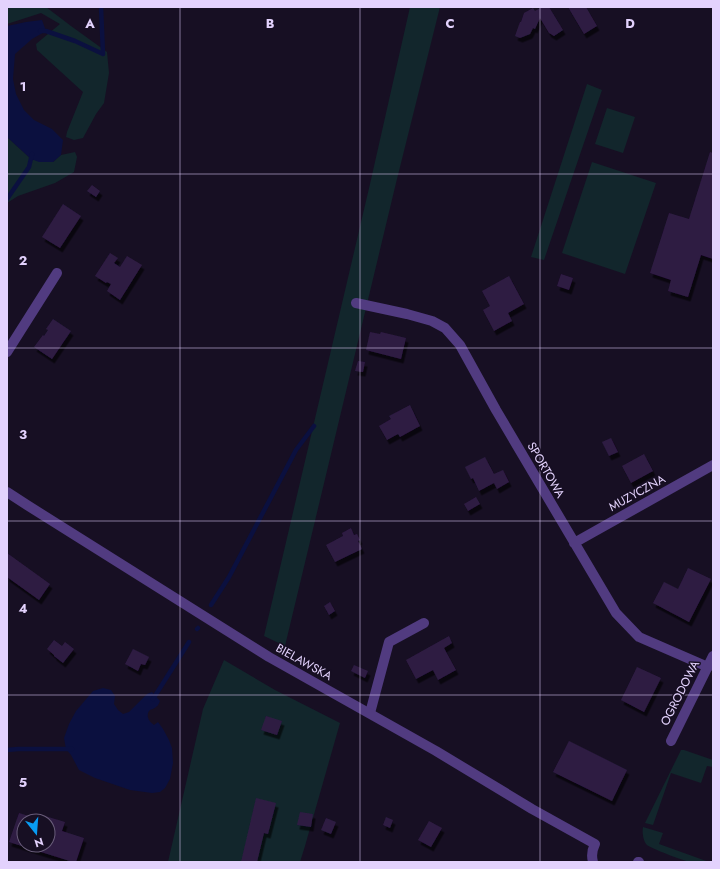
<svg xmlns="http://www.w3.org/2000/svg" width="720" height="869" viewBox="0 0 720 869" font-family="Jost,sans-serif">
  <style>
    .green { fill: #12262c }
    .water { fill: #0b103f }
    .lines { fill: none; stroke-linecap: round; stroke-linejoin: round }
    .stream { stroke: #0b103f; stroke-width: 4.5 }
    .building { fill: #2e1b43; filter: url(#shadow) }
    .minor { stroke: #513b80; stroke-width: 10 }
    .tertiary { stroke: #513b80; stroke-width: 10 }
    .grid { fill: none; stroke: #e3d2fd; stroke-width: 1; stroke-opacity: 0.55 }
    .labels { text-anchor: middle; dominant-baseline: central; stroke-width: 3; stroke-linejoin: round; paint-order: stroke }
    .street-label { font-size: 12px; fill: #e3d2fd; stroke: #170f23 }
    .grid-label { font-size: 13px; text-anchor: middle; font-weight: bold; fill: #e3d2fd; stroke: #170f23; stroke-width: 3; stroke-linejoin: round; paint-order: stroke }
  </style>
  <defs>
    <filter id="shadow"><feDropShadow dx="2.5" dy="4.5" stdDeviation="0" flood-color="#0009"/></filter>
  </defs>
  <rect width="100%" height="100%" fill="#170f23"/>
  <!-- green -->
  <path class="green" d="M7 7H46L71 26 107 52 109 73 104 103 96 114 83 138 74 140 66 137 67 132 83 92 37 50 36 44 60 24 41 13 7 24Z
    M410 7H440L396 183 285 646 264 636 370 184Z
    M587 84 602 90 544 260 531 257Z
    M607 108 635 117 623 153 595 144Z
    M7 137 31 159 53 162 61 155 75 152 77 157 74 172 55 183 18 196 7 203Z
    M592 162 656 183 625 274 562 253Z
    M224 660 275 690 340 723 305 846 300 862H168L203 709Z
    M681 750H684L713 760V767L707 766 701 783 671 773 653 825 645 823Z
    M643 827 663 833 659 844 709 862C703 862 696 863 690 862 684 861 650 848 647 845 643 841 642 832 643 827Z"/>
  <!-- water -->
  <path class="water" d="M42 20 46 31 32 39 15 54 13 79 16 94 24 110 34 120 52 129 63 140 61 155 53 162H39L31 159 7 137V26L26 22Z
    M103 688 111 690 115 696 114 704 118 710 123 714 129 712 147 694 152 692 160 701C159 703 158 706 156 707 154 709 151 709 150 710 145 715 149 722 154 725L158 722 163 729 169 740 172 748 173 763 170 779 165 788 160 792 152 793 130 790 95 778 79 770 71 755 66 749 64 738 69 724 76 711 93 691Z"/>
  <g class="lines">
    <!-- stream -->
    <path class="stream" d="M40 31H46L75 41 103 54 101 7
      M7 199 29 167 32 154
      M211 605 229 577 296 450 314 426
      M197 629 198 628
      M153 699 189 642
      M7 750 18 749H72"/>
  </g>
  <!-- building -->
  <path class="building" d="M542 7H549L563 30 554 36 549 33 540 18 535 29 533 28 530 34 520 38 515 36 520 22H521L524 13 533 8 535 11Z
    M568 7H586L597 26 584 34Z
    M710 152 713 153V259L701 255 688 297 668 291 671 280 650 273 669 213 689 219Z
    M92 185 100 191 96 197 87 191Z
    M63 204 81 216 60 248 42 237Z
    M110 253 118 258 114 263 120 267 127 256 142 265 120 300 107 291 111 284 107 282 106 283 95 276Z
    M561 274 573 278 569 290 557 286Z
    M509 276 524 304 508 313 512 321 494 331 483 310 490 306 482 291Z
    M53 319 71 331 52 359 34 347 43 335 44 336 48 330 46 329Z
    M370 332 380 334 381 332 406 338 401 359 366 350Z
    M358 361 365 362 363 372 355 371Z
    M410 405 420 426 400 437 398 434 387 440 379 426 391 419 389 416Z
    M611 438 618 452 609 456 602 442Z
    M644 454 653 471 631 483 622 466Z
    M485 457 494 474 503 470 509 482 497 489 494 483 479 491 473 478 471 479 465 467Z
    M476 497 480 504 468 511 464 504Z
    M351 528 354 535 357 534 360 540 358 541 362 549 335 562 326 545 343 536 342 533Z
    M7 553 50 584 39 600 7 577Z
    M688 568 711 579 689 622 653 603 664 582 678 589Z
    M330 602 335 611 329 615 324 606Z
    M449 636 452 643 444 648 456 670 438 680 433 670 416 679 406 660Z
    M54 640 62 646 65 642 74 649 63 663 54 656V655L47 649Z
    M133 649 149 657 145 665 141 664 138 671 125 664Z
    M354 665 368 671 365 678 351 671Z
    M637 667 661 678 644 712 621 700Z
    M266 716 282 721 277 735 261 730Z
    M569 741 627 770 612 801 553 772Z
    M256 798 276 803 268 834 264 833 257 862H241Z
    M300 812 313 814 311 827 297 825Z
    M19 813 32 817 31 821H24V845H48V821H43L45 816 65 822 62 831 84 838 76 862H73L9 842Z
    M386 817 393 820 390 828 383 825Z
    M326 818 336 822 331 834 321 830Z
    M429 821 442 828 431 847 418 840Z"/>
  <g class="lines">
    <!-- minor -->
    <path class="minor" d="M356 303 407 314 432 321 445 328 460 345 496 410 616 613 639 637 708 667
      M7 352 57 273
      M574 543 713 465
      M370 713 389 642 424 623"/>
    <!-- tertiary -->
    <path class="tertiary" d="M7 492 27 505 269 657 436 751 532 809 595 844C592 850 591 855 593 862
      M671 741 713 656
      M638 862H639"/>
  </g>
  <!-- grid -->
  <path class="grid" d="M180 7V862M360 7V862M540 7V862M7 174H713M7 348H713M7 521H713M7 695H713"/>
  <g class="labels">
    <!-- street labels -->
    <g class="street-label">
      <text transform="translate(546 470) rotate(60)">SPORTOWA</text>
      <text transform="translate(637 493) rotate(-29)">MUZYCZNA</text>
      <text transform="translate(304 662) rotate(29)">BIELAWSKA</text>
      <text transform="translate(680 693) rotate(-63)">OGRODOWA</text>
    </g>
  </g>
  <g class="grid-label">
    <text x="90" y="28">A</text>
    <text x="270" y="28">B</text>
    <text x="450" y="28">C</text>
    <text x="630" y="28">D</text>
    <text x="23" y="91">1</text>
    <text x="23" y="265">2</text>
    <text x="23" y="439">3</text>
    <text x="23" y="613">4</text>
    <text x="23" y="787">5</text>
  </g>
  <!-- border -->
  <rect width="720" height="869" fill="none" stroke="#e3d2fd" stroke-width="16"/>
  <!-- north arrow -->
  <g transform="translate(36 833) rotate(163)"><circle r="19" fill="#170f23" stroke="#695d7a"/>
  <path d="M0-3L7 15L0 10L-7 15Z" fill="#089cf3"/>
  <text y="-6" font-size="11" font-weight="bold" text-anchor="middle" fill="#e3d2fd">N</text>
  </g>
</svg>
